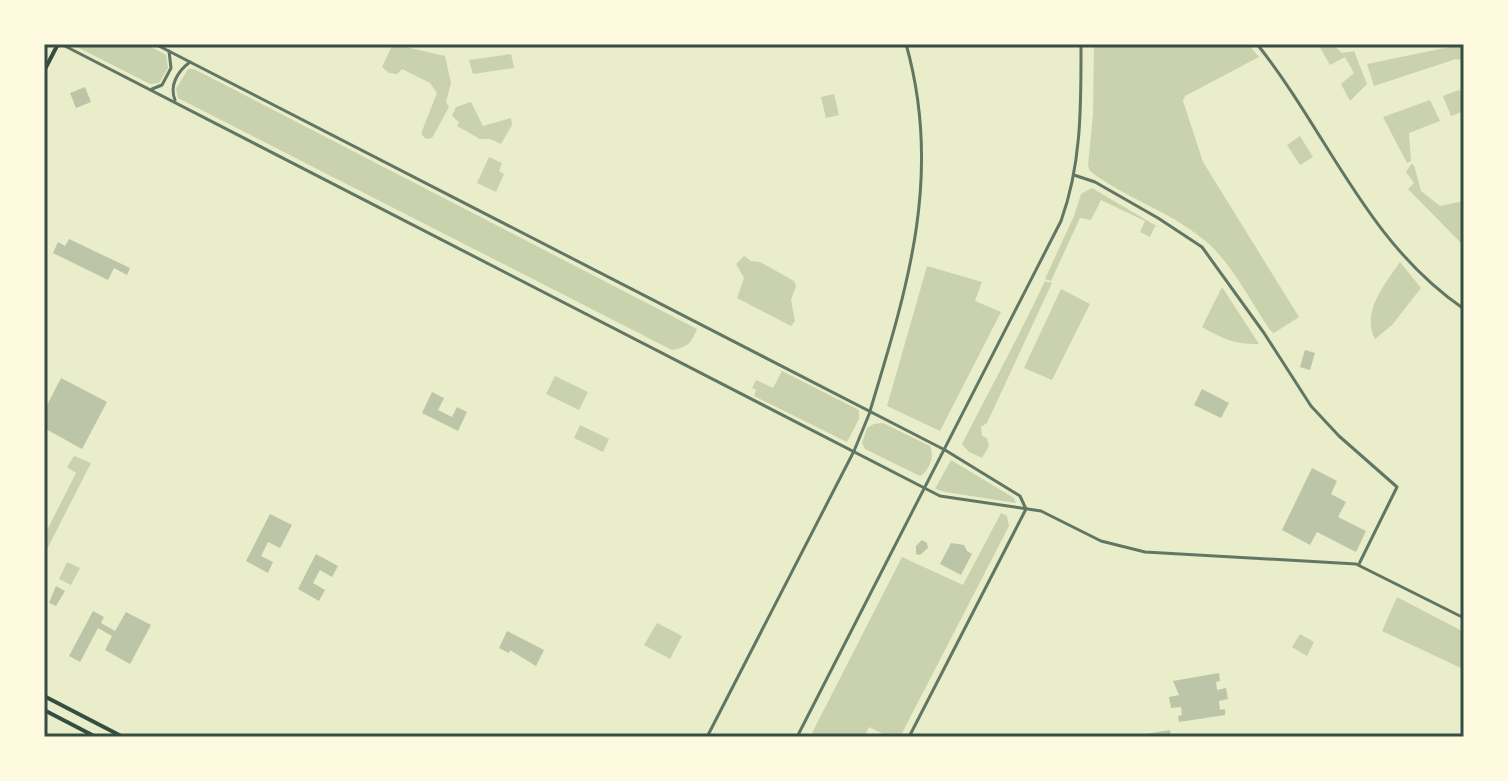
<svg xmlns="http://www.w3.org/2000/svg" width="1508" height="781" font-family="Roboto,sans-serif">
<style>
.green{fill:#cad2ad}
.building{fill:#bcc5a7}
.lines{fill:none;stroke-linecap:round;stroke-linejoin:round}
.minor{stroke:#617663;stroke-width:3}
.tertiary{stroke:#617663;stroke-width:3}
.secondary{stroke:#344e41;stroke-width:4}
.primary{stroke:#344e41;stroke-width:4}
.neatline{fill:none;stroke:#344e41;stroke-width:3}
</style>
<rect width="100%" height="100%" fill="#e9edc9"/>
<!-- green -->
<g class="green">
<polygon points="71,44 146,44 166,55 168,68 159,83 150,84"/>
<polygon points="393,44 445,56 451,83 446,102 449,107 432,138 426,139 422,135 422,131 437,93 430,83 402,69 397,74 389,73 382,67"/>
<path d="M1094,44H1248L1259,57L1185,96L1183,101L1203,162L1299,317L1274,333L1270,330C1250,301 1231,261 1203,239C1169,211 1125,198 1090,171L1088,166L1093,114Z"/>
<polygon points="1318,44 1332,44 1342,53 1354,51 1367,84 1350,101 1341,84 1354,73 1345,57 1330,65"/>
<polygon points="1464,44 1464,61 1456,59 1374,86 1367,64"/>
<polygon points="511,54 514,68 473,74 469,60"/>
<path d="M188,69H194L697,329C691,343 688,347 672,350L178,98L176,89Z"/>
<polygon points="1459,90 1464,92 1464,111 1451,116 1443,96"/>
<polygon points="834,94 839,115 826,118 821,97"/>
<polygon points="1430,100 1440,121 1409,133 1411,161 1407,163 1383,117"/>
<polygon points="471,102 483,126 511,118 512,125 501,144 490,139 480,139 457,126 459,122 452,116 456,107"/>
<polygon points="1300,136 1313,157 1300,165 1287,145"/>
<polygon points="489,157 502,163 499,171 504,174 496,192 477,183"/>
<polygon points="1411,164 1414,165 1421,191 1440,206 1464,201 1464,246 1408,189 1414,183 1406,172"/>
<polygon points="1092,188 1158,227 1155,226 1150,237 1140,232 1145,221 1101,200 1091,220 1080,218 1051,281 1045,279 1074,216 1081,194"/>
<polygon points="744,256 751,261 760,262 794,281 796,286 791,300 795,321 791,326 737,298 744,278 736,264"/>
<path d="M1400,262L1421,288L1392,325L1375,339C1361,312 1385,284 1400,262Z"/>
<polygon points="927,266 982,282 975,301 1001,312 940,431 887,406"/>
<path d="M1045,281L1052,283L987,423L981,427L982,436L987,438L989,446L982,458L969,452L962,444C990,389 1019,336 1045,281Z"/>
<path d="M1222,287L1259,344C1236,345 1221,338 1202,327Z"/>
<polygon points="1061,289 1090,304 1052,380 1024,368"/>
<polygon points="782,371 859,410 859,419 847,442 754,396 756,390 752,388 756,380 773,388"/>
<polygon points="555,376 588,392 579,410 546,394"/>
<path d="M883,423L930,446C935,456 929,471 920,476L865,449L862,443L867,428L874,424Z"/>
<polygon points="580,425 609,439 603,452 574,438"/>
<polygon points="74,456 91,463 44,555 44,536 76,473 67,467"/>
<polygon points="951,460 1014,498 1016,503 945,492 935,489"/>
<polygon points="1001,513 1007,516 1009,526 900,737 889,737 869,727 864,737 810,737 902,557 963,585"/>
<polygon points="67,562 80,568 71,585 59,579"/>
<polygon points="1397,597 1464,632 1464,661 1461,668 1382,631"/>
<polygon points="657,623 682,636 670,659 644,645"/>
<polygon points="1300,634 1314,642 1307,656 1292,647"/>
</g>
<!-- building -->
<g class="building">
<polygon points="85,87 91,102 76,108 70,93"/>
<polygon points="69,239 130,268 127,275 114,268 108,280 53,253 58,242 65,246"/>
<polygon points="1305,350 1315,353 1310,370 1300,367"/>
<polygon points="61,378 107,402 82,449 44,428 44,411"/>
<polygon points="1202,389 1229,403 1221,418 1194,405"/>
<polygon points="432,392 444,398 438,410 452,417 457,407 467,412 458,431 422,413"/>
<polygon points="1312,468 1337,481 1331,494 1346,502 1338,517 1366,531 1356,552 1317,532 1310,545 1282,530"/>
<polygon points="270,514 292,525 280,548 268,542 261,556 273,562 268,573 246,561"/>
<polygon points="922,540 927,543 928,548 920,555 916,554 916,546"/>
<polygon points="951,543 964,545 967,551 972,554 961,575 940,564"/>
<polygon points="316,554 338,566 332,577 320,570 313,583 325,590 319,601 298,589"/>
<polygon points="56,586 65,591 56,606 49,603"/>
<polygon points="93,611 104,617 101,623 115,631 126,612 151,625 130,664 105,650 112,636 98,628 80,662 69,656"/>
<polygon points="507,631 544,650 536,666 510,650 509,653 499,648"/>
<polygon points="1219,673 1220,681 1216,682 1217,690 1226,688 1228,699 1219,701 1220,710 1225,709 1225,715 1179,722 1178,716 1182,715 1181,707 1171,708 1169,697 1179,695 1173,681"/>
<polygon points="1170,730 1171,737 1139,737 1139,735"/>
</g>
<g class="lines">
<!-- minor -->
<g class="minor">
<path d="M1257,44C1328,133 1366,242 1464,309"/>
<polyline points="1074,175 1095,182 1158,218 1202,247 1264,333 1311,406 1339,436 1397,487 1359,564"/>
<path d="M870,411C908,286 943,174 906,44"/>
<polyline points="909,737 1026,509 1020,496 945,450"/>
</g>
<!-- tertiary -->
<g class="tertiary">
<polyline points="61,44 940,496 1041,511 1101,541 1145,552 1356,564 1464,618"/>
<polyline points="155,44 945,450"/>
<polyline points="152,89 162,85 171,68 169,51"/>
<path d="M175,100C169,85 178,71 190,62"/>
<polyline points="707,737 854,451 870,412"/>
<path d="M797,737L1061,221C1082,163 1081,104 1081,44"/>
</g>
<!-- secondary -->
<g class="secondary">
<polyline points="44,49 46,44"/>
<polyline points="44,71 58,44"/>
</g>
<!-- primary -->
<g class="primary">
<polyline points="44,696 123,737"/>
<polyline points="44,710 96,737"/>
</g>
</g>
<!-- border -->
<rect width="1508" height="781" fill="none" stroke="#fefae0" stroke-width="92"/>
<rect x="46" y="46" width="1416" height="689" class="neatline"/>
</svg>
